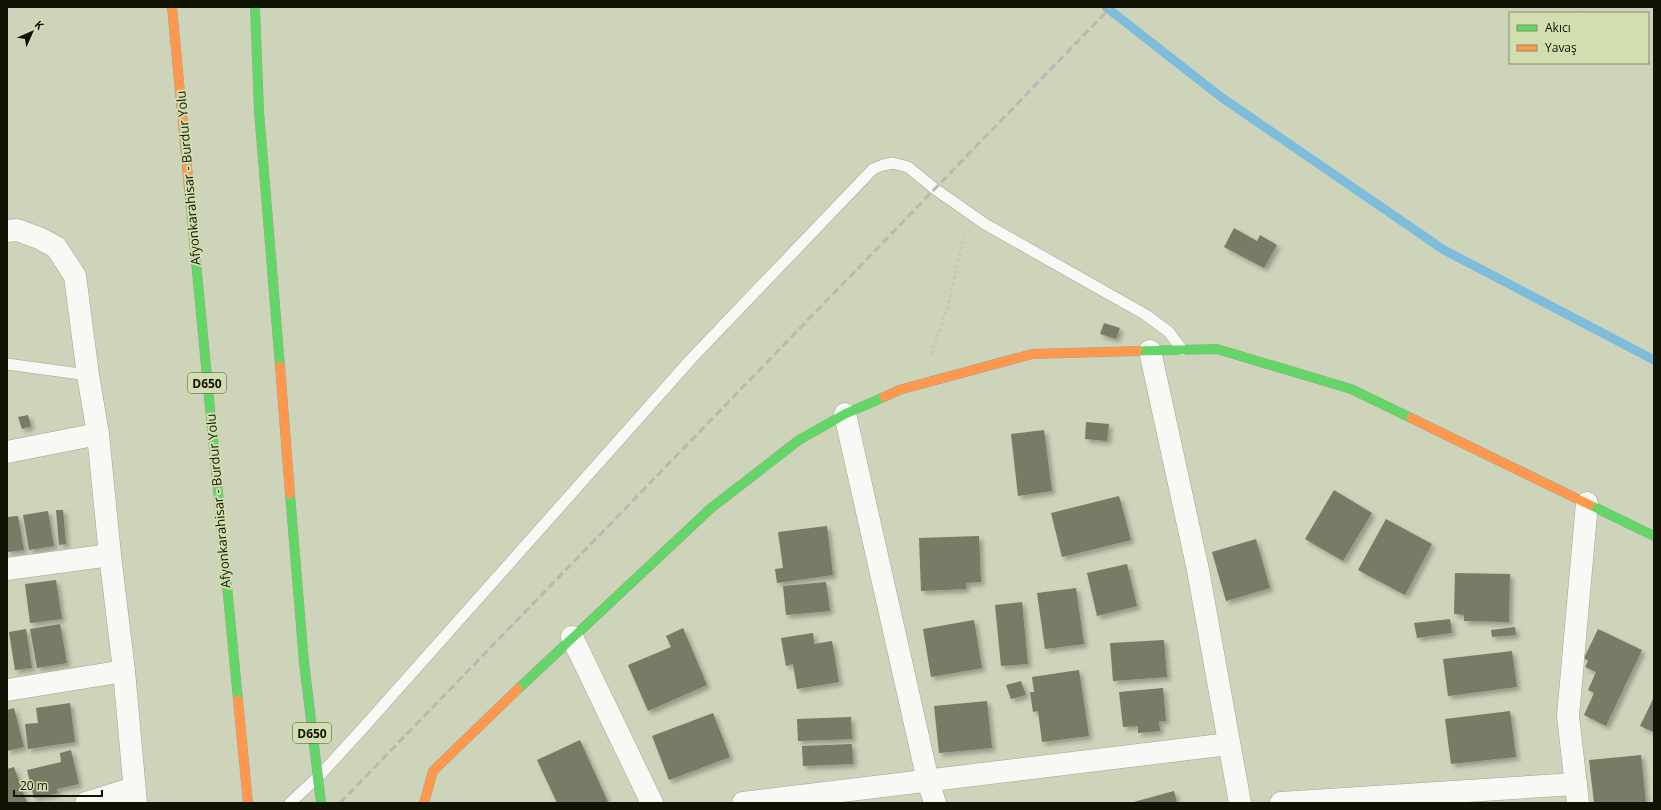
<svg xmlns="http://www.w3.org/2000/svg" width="1661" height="810" font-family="'Open Sans',sans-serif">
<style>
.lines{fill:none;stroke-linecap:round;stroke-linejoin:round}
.stream{stroke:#7ebcdb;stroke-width:9}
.building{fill:#767b66;filter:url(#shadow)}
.lane-casing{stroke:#a0a591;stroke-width:12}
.street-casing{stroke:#a0a591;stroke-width:23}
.fast-casing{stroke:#a0a591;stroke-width:10}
.slow-casing{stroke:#a0a591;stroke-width:10}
.path{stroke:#c4c6be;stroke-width:2.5;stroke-dasharray:3 3;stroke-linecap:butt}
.lane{stroke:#f8f9f5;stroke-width:11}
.street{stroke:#f8f9f5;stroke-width:22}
.fast{stroke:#63d668;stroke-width:9}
.slow{stroke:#ff974d;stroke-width:9}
.rail{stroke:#b8bab2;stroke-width:3;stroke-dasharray:8 4;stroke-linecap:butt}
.fast-bridge-casing{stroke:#9d9b9c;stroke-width:10;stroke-linecap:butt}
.fast-bridge{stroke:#63d668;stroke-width:9}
.labels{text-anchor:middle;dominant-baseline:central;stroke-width:4;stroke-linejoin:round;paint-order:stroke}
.shield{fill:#d3deb0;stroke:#4a5038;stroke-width:1}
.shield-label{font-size:12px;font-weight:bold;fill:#101304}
.street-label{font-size:13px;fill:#101304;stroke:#d3deb0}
</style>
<defs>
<filter id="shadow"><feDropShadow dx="3.5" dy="3.5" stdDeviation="2" flood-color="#0004"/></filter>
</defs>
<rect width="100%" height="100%" fill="#cdd4ba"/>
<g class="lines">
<!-- stream -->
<polyline class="stream" points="1106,7 1221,97 1444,250 1654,360"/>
</g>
<!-- building -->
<g class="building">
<polygon points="1234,228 1257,241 1260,235 1277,245 1264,268 1224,247"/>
<polygon points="1104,323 1120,328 1116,339 1100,334"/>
<polygon points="28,415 31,426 22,429 18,417"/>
<polygon points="1086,422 1109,424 1107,441 1085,439"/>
<polygon points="1044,430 1052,491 1018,496 1011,434"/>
<polygon points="1334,490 1372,513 1343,561 1305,539"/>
<polygon points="1119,496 1131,540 1062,557 1051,513"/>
<polygon points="56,510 63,510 66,544 59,545"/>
<polygon points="48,511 54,546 29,550 23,515"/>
<polygon points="18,516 24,550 7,552 7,517"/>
<polygon points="1386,519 1432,544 1405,595 1358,570"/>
<polygon points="827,526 833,575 777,583 775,569 783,568 778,532"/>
<polygon points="979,536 981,582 966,583 966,589 921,591 919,538"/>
<polygon points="1256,539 1270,588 1226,601 1212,552"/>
<polygon points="1127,564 1137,606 1097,616 1087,573"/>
<polygon points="1455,573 1510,574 1509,622 1464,621 1464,615 1454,614"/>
<polygon points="56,580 62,619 30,623 25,584"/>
<polygon points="826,582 830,611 786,615 783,586"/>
<polygon points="1076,588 1084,644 1045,649 1037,593"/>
<polygon points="1022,602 1028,664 1001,666 995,605"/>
<polygon points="1450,619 1452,633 1417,638 1414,623"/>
<polygon points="974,620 982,668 931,677 923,629"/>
<polygon points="60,624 67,663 37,668 30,629"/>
<polygon points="1515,627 1516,635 1492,637 1491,630"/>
<polygon points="683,628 707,685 648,711 628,665 671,647 666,636"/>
<polygon points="26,629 32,668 15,670 9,632"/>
<polygon points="1598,629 1642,650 1606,726 1584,715 1594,693 1588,690 1596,672 1585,667 1588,661 1584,658"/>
<polygon points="813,633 814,644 832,641 839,682 797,689 793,664 786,666 781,638"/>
<polygon points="1164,640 1167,677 1113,681 1110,643"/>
<polygon points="1512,651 1517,687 1448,696 1443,659"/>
<polygon points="1079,670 1089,736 1042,742 1038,711 1033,712 1030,692 1034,692 1032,677"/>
<polygon points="1021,681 1026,695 1011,699 1006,685"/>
<polygon points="1163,688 1166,721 1159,721 1160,731 1138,733 1138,726 1123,727 1119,692"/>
<polygon points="1654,697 1654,732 1640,726"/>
<polygon points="987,701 992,748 939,753 934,706"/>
<polygon points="70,703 75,742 28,749 25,724 38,723 36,708"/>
<polygon points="14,708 24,747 7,751 7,710"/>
<polygon points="1510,711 1516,757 1451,764 1445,719"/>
<polygon points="713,713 730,757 669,780 652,736"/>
<polygon points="851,717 852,739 798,741 797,719"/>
<polygon points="580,740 608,802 605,803 557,803 537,760"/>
<polygon points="852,744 853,764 803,766 802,746"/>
<polygon points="71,750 79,784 57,789 58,793 34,798 27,770 61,762 60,753"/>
<polygon points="1641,755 1646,803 1594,803 1589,760"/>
<polygon points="14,767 27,803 7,803 7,769"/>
<polygon points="1174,791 1177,803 1130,803"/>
</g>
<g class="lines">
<!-- lane casing -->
<g class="lane-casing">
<g id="lane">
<polyline points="7,364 88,375"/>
<polyline points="290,803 321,774 363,728 692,358 873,169 883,165 893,163 908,167 935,189 985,224 1146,315 1169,332 1182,350"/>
</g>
</g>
<!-- street casing -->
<g class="street-casing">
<g id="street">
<polyline points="7,231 17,230 39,238 56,247 75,276 88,375 98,434 110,555 124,671 136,803"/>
<polyline points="1150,351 1198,570 1240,803"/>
<polyline points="845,414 928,781 935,803"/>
<polyline points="7,452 98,434"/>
<polyline points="7,569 110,555"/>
<polyline points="572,637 652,803"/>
<polyline points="7,690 124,671"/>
<polyline points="86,803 134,788"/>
<polyline points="743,803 1229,744"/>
<polyline points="1281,803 1576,784"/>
<polyline points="1578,803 1568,716 1587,503"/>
</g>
</g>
<!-- fast casing -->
<g class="fast-casing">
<g id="fast">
<polyline points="255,7 259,111 280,366"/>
<polyline points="189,189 238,700"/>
<polyline points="1138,351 1217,349 1351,389 1411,418"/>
<polyline points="290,494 304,662"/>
<polyline points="1590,505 1654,536"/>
<polyline points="518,689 710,509 799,440 845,414 884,397"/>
</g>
</g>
<!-- slow casing -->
<g class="slow-casing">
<g id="slow">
<polyline points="172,7 189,189"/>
<polyline points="280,366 290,494"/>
<polyline points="884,397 899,390 1032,354 1138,351"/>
<polyline points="1411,418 1590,505"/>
<polyline points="238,700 248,803"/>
<polyline points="424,803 433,771 518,689"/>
</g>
</g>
<!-- path -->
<g class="path">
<polyline points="1573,7 1581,13"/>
<polyline points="1648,63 1654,67"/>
<polyline points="931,354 948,306 964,234"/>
</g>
<!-- lane -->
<use href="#lane" class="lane"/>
<!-- street -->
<use href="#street" class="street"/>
<!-- fast -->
<use href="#fast" class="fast"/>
<!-- slow -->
<use href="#slow" class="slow"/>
<!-- rail -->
<polyline class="rail" points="340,803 1111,7"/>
<!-- fast-bridge casing -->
<g class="fast-bridge-casing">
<polyline id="fast-bridge" points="304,662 321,803"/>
</g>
<!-- fast-bridge -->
<use href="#fast-bridge" class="fast-bridge"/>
</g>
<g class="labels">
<!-- shield labels -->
<g class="shield">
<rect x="188" y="373" width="38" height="20" rx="3"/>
<rect x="293" y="723" width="38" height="20" rx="3"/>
</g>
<g class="shield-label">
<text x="207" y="383">D650</text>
<text x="312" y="733">D650</text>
</g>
<!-- street labels -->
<g class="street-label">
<text transform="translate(188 178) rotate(-95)">Afyonkarahisar - Burdur Yolu</text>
<text transform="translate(218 501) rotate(-95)">Afyonkarahisar - Burdur Yolu</text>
</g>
</g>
<!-- border -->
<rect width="1661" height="810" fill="none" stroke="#101304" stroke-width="16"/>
<!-- legend -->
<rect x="1509" y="12" width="140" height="52" fill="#d3deb0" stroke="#858d6b"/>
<rect x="1517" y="25" width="20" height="6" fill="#63d668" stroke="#858d6b"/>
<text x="1545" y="32" font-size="12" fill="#101304">Akıcı</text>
<rect x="1517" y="45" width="20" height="6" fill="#ff974d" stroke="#858d6b"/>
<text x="1545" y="52" font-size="12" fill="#101304">Yavaş</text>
<!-- north arrow -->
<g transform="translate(32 32) rotate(45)" stroke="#d3deb0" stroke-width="3" paint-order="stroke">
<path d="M0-3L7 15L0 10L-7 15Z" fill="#101304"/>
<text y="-6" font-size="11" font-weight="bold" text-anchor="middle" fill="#101304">K</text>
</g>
<!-- scale -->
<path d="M14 790v6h88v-6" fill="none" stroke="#101304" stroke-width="2"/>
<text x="20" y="790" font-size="12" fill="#101304" stroke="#d3deb0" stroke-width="3" paint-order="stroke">20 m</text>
</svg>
